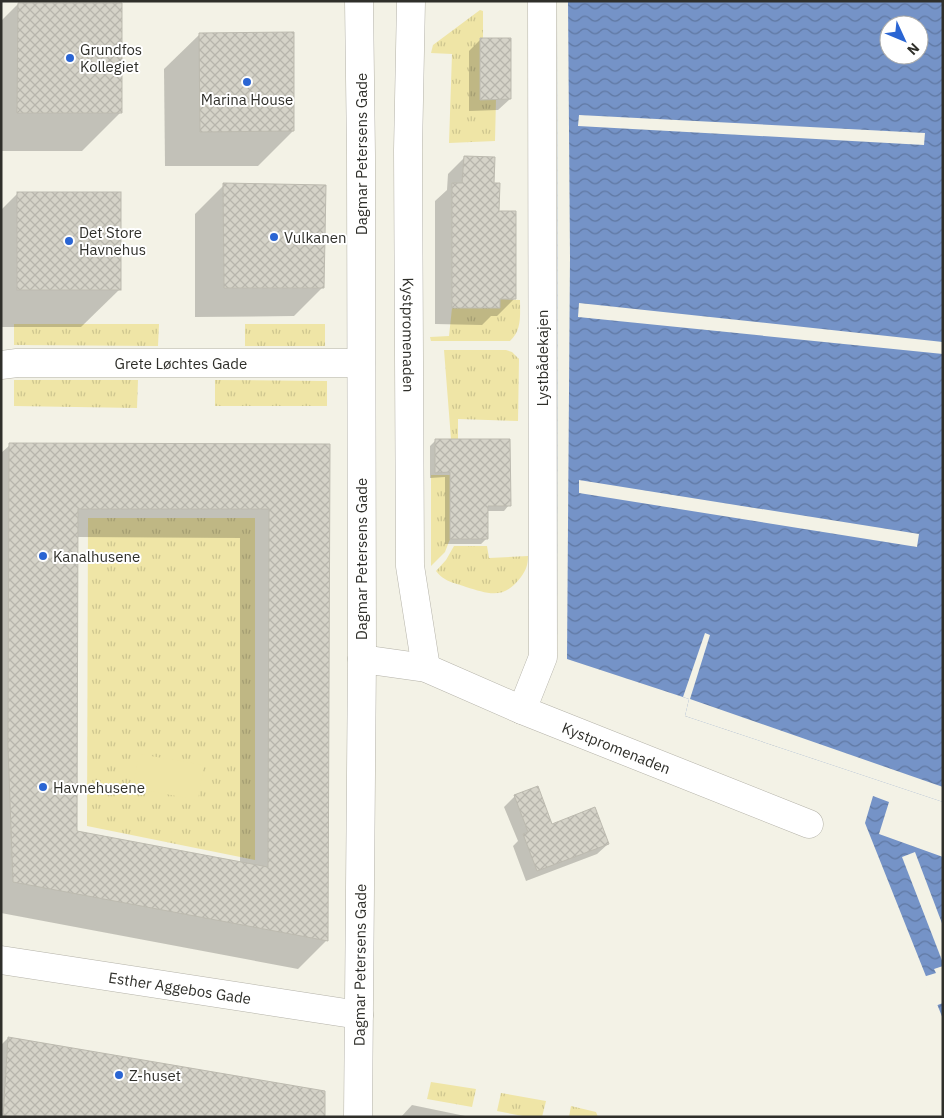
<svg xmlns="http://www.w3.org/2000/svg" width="944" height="1118" font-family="'IBM Plex Sans',sans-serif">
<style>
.grass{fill:url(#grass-tufts)}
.garden{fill:#efe5a6}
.water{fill:url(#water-waves);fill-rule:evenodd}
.pier{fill:#f3f2e6}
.shadow{fill:#0003;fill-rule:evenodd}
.building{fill:url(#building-cross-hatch);stroke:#bcbaaf;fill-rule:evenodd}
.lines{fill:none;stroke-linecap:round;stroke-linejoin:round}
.street-casing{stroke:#b4b2a8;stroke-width:29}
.street{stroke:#fff;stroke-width:28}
.poi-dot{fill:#2a65d3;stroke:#fff;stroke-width:2}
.labels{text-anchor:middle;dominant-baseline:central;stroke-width:4;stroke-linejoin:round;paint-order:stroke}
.poi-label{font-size:15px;fill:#2f2f2a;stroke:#fff;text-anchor:start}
.street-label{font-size:15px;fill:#2f2f2a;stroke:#fff}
</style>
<defs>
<pattern id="grass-tufts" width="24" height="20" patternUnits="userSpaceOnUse" patternTransform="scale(1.25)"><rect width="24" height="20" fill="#efe5a6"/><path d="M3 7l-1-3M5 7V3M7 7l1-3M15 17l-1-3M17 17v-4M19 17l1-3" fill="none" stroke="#cdc58f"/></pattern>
<pattern id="water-waves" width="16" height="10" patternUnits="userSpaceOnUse" patternTransform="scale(1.25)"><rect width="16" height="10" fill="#7593c7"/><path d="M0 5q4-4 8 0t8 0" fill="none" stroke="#6078a2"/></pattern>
<pattern id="building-cross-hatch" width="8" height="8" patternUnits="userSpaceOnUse" patternTransform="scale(1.25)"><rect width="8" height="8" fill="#d5d3c8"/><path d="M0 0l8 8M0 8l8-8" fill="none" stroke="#b7b5ac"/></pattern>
</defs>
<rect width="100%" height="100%" fill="#f3f2e6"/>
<!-- grass -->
<g class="grass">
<polygon points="480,10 483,11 483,38 480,38 496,99 495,141 449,143 452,54 431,53 433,45"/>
<path d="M500,299L520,300C520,315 522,330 510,341H431L430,337L449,336L452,308H500Z"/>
<polygon points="14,324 159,324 158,346 14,345"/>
<rect x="245" y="324" width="80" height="22"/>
<polygon points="444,350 506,350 512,352 519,359 518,421 458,419 458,439 451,439"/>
<polygon points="14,380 138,380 137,408 14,406"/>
<polygon points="215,380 327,381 327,406 215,406"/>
<polygon points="431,475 450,475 450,539 445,552 431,566"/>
<polygon points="88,518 255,518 255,860 87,826"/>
<path d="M454,546H487L489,558L528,556C528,565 526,570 521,577C504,600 489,594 466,587C452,582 445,582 436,571L446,560Z"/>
<polygon points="431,1082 476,1089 472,1107 427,1099"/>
<polygon points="501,1093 546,1101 542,1117 528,1117 497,1111"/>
<polygon points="571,1106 596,1112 598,1117 569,1117"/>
</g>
<!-- garden -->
<polygon class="garden" points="139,754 204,765 198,800 133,788"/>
<!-- water -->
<g class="water">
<path d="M558,1H943V802L685,716L689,699L567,659H557ZM889,25H919V55H889Z"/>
<polygon points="873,796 889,802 879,834 943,857 943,1019 865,823"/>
</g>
<!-- pier -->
<g class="pier">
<polygon points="558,1 568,1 570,257 567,659 557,659"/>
<polygon points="579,115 925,133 924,145 578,126"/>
<polygon points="579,303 943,342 943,354 578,317"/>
<polygon points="579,480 919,534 917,547 579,493"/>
<polygon points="705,633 710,635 690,699 943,787 943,802 685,716 689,699 683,697"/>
<polygon points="915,852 943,926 943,963 902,857"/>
<polygon points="943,966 943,1003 935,1006 923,977 936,973 934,969"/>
</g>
<!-- shadow -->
<g class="shadow">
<polygon points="18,4 120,113 82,151 1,151 1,21"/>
<polygon points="200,34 293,131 258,166 165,166 164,69"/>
<polygon points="481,39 510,99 498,110 469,111 469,51"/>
<polygon points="465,157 493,184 514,299 497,316 491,316 482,325 435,324 435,201 447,190 448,174"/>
<polygon points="224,185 323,287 294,316 195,317 195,214"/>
<polygon points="17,194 120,289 81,327 1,327 1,210"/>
<polygon points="435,441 509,505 504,511 487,511 487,538 481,544 445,544 445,477 430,478 430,446"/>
<path d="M10,445H328L327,940L298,969L1,913V453ZM77,537L240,538V863L76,832Z"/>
<polygon points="515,796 551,825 608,844 597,854 526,881 513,846 518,841 504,807"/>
<polygon points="8,1038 324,1117 1,1117 1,1045"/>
<polygon points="412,1105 470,1117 401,1117"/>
</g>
<!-- building -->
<g class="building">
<polygon points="18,3 122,3 122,113 17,113"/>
<polygon points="294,32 294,131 200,132 199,33"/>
<polygon points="480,38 511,38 511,99 480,100"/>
<polygon points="464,156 495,157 494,183 500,183 499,211 516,211 516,299 500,299 500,308 452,308 452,183 462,183"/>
<polygon points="223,183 326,185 324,288 224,288"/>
<rect x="17" y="192" width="104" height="98"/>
<polygon points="435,439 510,439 511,506 488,506 488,539 450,539 450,472 435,473"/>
<path d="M9,443L330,444L328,941L13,882L8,747ZM78,509H269L268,867L77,831Z"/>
<polygon points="538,786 552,824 595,807 609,844 537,871 523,834 528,832 514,795"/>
<polygon points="8,1037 325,1091 325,1117 3,1117"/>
</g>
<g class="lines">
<!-- street casing -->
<g class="street-casing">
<g id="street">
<path id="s1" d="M411,1L408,150L410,566L426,668"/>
<path id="s2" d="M1,365L17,363H361"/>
<path id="s3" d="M362,659L426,668L522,710L809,824"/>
<polyline points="522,710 543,657 542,1"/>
<path id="s4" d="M1,960L359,1015"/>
<path id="s5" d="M358,1117L362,659L361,155L359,1"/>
</g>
</g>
<!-- street -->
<use href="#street" class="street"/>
</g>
<!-- markers -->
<g class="poi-dot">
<circle cx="70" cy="58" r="5"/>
<circle cx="247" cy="82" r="5"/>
<circle cx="274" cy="237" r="5"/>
<circle cx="69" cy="241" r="5"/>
<circle cx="43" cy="556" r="5"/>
<circle cx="43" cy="787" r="5"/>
<circle cx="119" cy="1075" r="5"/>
</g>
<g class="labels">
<!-- poi labels -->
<g class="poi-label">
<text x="80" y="49">Grundfos<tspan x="80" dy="17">Kollegiet</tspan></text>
<text x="247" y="99" text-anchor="middle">Marina House</text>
<text x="79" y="232">Det Store<tspan x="79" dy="17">Havnehus</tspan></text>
<text x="284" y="237">Vulkanen</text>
<text x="53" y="556">Kanalhusene</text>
<text x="53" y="787">Havnehusene</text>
<text x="129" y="1075">Z-huset</text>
</g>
<!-- street labels -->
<g class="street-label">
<text transform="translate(361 154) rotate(-90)">Dagmar Petersens Gade</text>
<text stroke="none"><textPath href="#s1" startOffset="334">Kystpromenaden</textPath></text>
<text transform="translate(542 358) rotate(-90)">Lystbådekajen</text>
<text stroke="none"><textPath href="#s2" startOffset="180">Grete Løchtes Gade</textPath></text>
<text transform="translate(361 559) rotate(-90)">Dagmar Petersens Gade</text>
<text stroke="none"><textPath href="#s3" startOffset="271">Kystpromenaden</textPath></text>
<text stroke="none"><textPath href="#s5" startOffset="152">Dagmar Petersens Gade</textPath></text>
<text stroke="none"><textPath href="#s4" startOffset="181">Esther Aggebos Gade</textPath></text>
</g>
</g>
<!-- border -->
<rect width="944" height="1118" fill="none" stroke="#2f2f2a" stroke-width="5"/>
<!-- north arrow -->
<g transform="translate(904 40) rotate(134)"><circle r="24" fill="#ffffff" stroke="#acacaa"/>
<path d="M0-4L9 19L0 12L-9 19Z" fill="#2a65d3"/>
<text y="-8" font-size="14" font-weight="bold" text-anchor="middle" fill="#2f2f2a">N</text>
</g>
</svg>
